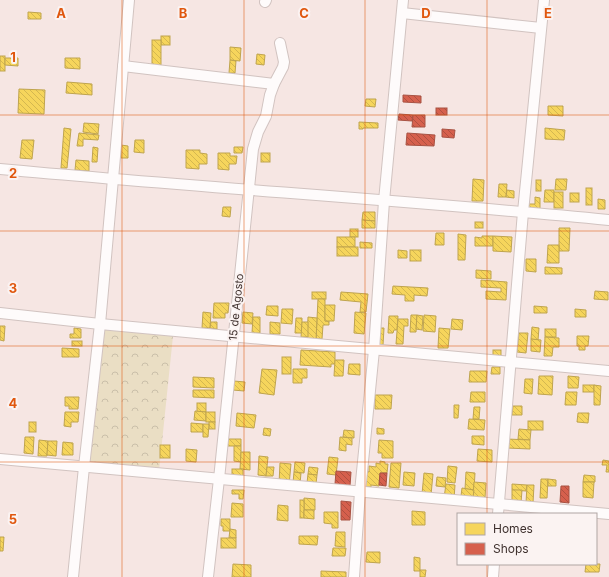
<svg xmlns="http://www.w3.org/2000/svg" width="609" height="577" font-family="Inter,sans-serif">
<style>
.park{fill:url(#park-crowns)}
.homes{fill:url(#homes-back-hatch);stroke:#bfa44e}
.shops{fill:url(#shops-back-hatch);stroke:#a85243}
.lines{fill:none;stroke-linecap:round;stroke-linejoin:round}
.minor-casing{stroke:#d1c3c0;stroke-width:12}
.minor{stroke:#fefbfb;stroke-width:10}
.grid{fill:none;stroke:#e0570e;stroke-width:1;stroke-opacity:0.55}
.labels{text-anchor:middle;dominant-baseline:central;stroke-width:4;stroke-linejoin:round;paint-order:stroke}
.street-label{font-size:11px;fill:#3e302d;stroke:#fbf3f2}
.grid-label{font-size:13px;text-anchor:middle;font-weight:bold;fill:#e0570e;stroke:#fbf3f2;stroke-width:4;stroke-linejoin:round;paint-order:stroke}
</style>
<defs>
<pattern id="park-crowns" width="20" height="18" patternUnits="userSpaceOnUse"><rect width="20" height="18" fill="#eadec4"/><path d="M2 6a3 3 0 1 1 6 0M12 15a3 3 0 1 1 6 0" fill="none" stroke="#cabfa9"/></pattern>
<pattern id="homes-back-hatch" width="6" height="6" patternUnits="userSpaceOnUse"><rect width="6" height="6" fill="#f6d55c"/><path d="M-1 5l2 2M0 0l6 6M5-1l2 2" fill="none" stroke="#d4b750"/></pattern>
<pattern id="shops-back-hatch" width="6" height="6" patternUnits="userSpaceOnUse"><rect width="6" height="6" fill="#d6604d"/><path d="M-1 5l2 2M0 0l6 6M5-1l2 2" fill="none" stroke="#af5040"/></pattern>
</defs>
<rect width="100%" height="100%" fill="#f6e6e3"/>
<!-- park -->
<polygon class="park" points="102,328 173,336 159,471 86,463"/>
<!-- homes -->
<g class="homes">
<polygon points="28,12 41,13 41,19 28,19"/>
<rect x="161" y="36" width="9" height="9"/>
<rect x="152" y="40" width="9" height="27"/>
<polygon points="230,47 241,48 240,61 230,60"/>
<polygon points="257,54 265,55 264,65 256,64"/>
<rect x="0" y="56" width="5" height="15"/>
<polygon points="5,58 18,58 18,66 5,65"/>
<polygon points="65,58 80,58 80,69 65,68"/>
<polygon points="230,60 236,61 235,73 229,73"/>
<polygon points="67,82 92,84 92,95 66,93"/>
<polygon points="19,89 45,90 44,114 18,113"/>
<polygon points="366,99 376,99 375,107 365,106"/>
<polygon points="548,106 563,106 563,116 548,115"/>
<polygon points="359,122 378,123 378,128 363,128 363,129 359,129"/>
<polygon points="84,123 99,124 98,134 83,132"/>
<polygon points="64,128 71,129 67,168 61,168"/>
<polygon points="545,128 565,130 564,140 545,139"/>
<polygon points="79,133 99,135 98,140 83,139 83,146 77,146"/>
<polygon points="22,140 34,140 32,159 20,158"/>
<polygon points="135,140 144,140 144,153 134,152"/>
<polygon points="121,145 128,146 128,158 121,158"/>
<polygon points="93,147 98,148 97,162 92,162"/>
<polygon points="234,147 243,147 242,153 234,153"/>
<polygon points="186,150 200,150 200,153 207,154 207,164 199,164 199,169 186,168"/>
<polygon points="218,153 230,153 230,156 237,156 236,164 229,164 229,170 218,169"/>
<rect x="261" y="153" width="9" height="9"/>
<polygon points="76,160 89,161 89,171 75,170"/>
<polygon points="473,179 484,180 483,201 472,201"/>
<polygon points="556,179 567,179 566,190 555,190"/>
<rect x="536" y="180" width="5" height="11"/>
<polygon points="499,184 507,184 506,197 498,197"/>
<rect x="586" y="188" width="6" height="17"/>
<polygon points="507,190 514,191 514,198 506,197"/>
<polygon points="545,190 554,190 554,202 544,202"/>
<rect x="554" y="192" width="9" height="16"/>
<rect x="570" y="193" width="9" height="9"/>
<polygon points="535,197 540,198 540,209 528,209 528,204 535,204"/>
<polygon points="598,199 605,200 605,209 598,209"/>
<polygon points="223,207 231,207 230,217 222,216"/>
<polygon points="363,212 375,212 375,221 362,220"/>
<polygon points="362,220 375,221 375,228 362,228"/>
<rect x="475" y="222" width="8" height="6"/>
<polygon points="559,228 570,228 569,251 559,251"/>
<rect x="350" y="229" width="8" height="8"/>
<polygon points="436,233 444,233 444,245 435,245"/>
<polygon points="458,234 466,235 465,260 458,260"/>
<polygon points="482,236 493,236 493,246 475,246 475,237 482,238"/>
<polygon points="493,236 512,237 511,252 493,251"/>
<rect x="337" y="237" width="18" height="10"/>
<polygon points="360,242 372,243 372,248 360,248"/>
<polygon points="548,245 559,245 559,263 547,263"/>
<rect x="337" y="247" width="21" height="9"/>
<polygon points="398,250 407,251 407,258 398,258"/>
<rect x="410" y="250" width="11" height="11"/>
<polygon points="526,259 536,259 536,272 526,271"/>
<polygon points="545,267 562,268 562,274 545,274"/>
<polygon points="476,270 491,271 491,279 476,278"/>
<polygon points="481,280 507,282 506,300 486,299 486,291 501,292 501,288 481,287"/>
<polygon points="393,286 428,288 427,296 414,295 414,301 405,301 405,295 392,294"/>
<polygon points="595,291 608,292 608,300 594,299"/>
<rect x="312" y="292" width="14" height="7"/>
<polygon points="341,292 368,294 366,312 360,312 361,302 340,300"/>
<polygon points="318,299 325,299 325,321 329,321 329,325 323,325 322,339 316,339"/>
<polygon points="214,303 229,303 228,313 225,313 225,318 213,318"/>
<polygon points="325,305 335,305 334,321 325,321"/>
<polygon points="267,306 278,306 278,316 266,315"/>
<polygon points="534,306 547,307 547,313 534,313"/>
<polygon points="282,309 293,309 292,324 281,323"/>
<polygon points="575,309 586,310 586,317 575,317"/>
<polygon points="203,312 211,313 210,328 202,328"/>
<polygon points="243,312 253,313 252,324 242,323"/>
<polygon points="355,312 366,313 364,334 354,333"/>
<polygon points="411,315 417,315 416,332 410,332"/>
<polygon points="417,315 423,316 422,330 416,329"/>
<polygon points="424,315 436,316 435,332 423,331"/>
<polygon points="389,316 398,316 397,330 394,330 393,333 388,333"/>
<polygon points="253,317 260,317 260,333 252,333"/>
<polygon points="308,317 317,318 316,341 307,340"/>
<polygon points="296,318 302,318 302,333 295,333"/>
<polygon points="398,319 408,319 408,326 404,326 403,344 396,344"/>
<polygon points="452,319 463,320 462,330 451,329"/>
<polygon points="211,322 217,322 217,329 210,328"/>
<polygon points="270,322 280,323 280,334 270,334"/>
<polygon points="302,322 308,322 308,337 301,337"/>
<polygon points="0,326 5,326 4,341 0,340"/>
<polygon points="532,327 539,328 538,340 531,339"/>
<polygon points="74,328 81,329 81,338 70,338 70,334 74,334"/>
<polygon points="378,328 384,328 383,345 377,344"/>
<polygon points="439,328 450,329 448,348 438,348"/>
<rect x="545" y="329" width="11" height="8"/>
<polygon points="519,333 528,333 526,353 517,352"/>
<polygon points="577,336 589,336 588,346 585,346 585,350 579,350 579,346 577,346"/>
<polygon points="545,337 559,338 559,347 553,347 552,356 544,356"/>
<polygon points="531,339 541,340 540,352 531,351"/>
<rect x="72" y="341" width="10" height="5"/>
<polygon points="62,348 79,349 79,357 62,357"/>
<polygon points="301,350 335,352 335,364 331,364 331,367 300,365"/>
<rect x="493" y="350" width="8" height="6"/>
<rect x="282" y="357" width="9" height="17"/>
<polygon points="335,360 344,360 343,376 334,376"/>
<polygon points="349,364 360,364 360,375 348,374"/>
<polygon points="492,367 500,367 500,374 491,374"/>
<polygon points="262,369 277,370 274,395 259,393"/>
<polygon points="293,369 307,369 307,378 302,378 302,383 293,383"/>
<polygon points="470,371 487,371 486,382 469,382"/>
<polygon points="539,376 553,376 552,395 538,394"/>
<polygon points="568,376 579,377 578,388 568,388"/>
<polygon points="193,377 214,378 214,388 193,387"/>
<polygon points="525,379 533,379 532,394 524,393"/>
<polygon points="234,381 245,382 244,391 233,390"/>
<rect x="583" y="385" width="11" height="7"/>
<polygon points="594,385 601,386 600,405 594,405"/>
<polygon points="193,390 214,390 214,398 193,397"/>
<polygon points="471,392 485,392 485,402 470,402"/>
<polygon points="566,392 577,392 576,405 565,405"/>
<polygon points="375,395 392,395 391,409 375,409"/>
<polygon points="65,397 79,397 78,409 69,409 69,406 65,406"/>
<rect x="197" y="403" width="9" height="9"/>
<polygon points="454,405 459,405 458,418 454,418"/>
<polygon points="513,406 522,406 522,415 512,415"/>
<polygon points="474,407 480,407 479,419 473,419"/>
<polygon points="195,411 206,412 206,421 194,420"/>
<polygon points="65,412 79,412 78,422 71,422 71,427 64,426"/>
<rect x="206" y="412" width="9" height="10"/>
<polygon points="237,413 256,415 254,428 236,426"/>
<polygon points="578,413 589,413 588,423 577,422"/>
<polygon points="469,419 485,420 484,430 468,429"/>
<rect x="528" y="421" width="15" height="9"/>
<rect x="29" y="422" width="7" height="10"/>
<rect x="209" y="422" width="6" height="7"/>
<polygon points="191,423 203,424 203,432 191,432"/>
<polygon points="203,424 209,424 208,437 203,437"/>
<polygon points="264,428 271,429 270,436 263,435"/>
<polygon points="377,428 384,429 384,434 377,434"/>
<polygon points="519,429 531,430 530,440 518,439"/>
<polygon points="344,430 354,431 354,438 343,437"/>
<polygon points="472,436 484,436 484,445 472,444"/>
<polygon points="25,437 34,437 33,454 24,453"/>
<polygon points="340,437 352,438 352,445 346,444 346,451 339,450"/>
<polygon points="228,439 241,439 241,446 227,446"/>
<polygon points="507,439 530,440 530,449 507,448"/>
<polygon points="39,440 48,441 47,456 38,456"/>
<polygon points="379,440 393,441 393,458 382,458 382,453 378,453"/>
<polygon points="48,441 57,441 56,456 47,455"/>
<polygon points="63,442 73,443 73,455 62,455"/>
<rect x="160" y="445" width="10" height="13"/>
<polygon points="234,446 241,446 241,462 234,461"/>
<polygon points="186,449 197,450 196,462 186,461"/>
<polygon points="478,449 492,450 492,462 477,461"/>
<polygon points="241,452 250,452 250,470 240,469"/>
<polygon points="259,456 268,457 266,476 258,475"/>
<polygon points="329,457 338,458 336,475 327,474"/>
<polygon points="603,460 609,461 609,472 606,472 607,465 602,465"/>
<polygon points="380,461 385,462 385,464 388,464 387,473 380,473 379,486 371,485 371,487 365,487 363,471 369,472 369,466 376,467 376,463 380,464"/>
<polygon points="295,462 305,463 304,473 294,472"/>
<polygon points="280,463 291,464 289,485 279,484"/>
<polygon points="391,463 401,463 399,488 389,487"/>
<polygon points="448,466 457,467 455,483 447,482"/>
<polygon points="267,467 274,467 273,476 266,476"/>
<polygon points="309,467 318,468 317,475 308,474"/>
<rect x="232" y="469" width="11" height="7"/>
<polygon points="294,472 301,473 300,484 293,483"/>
<polygon points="404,472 415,473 414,486 403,485"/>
<polygon points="466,472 475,473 474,490 465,489"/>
<polygon points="424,473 433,474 431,495 422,494"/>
<polygon points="308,474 317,475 316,484 307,483"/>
<polygon points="584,475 595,476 595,482 583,482"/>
<polygon points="437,477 446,478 445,487 436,486"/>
<polygon points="541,479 548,479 547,498 540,498"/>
<polygon points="548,479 556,480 556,486 548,486"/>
<polygon points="474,482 486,483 485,498 473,497"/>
<polygon points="583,482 594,482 593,498 583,497"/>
<polygon points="446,484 455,485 454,499 444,498"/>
<polygon points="512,484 527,485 526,491 512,490"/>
<polygon points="527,485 534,485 533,503 526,503"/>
<polygon points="462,488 474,490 473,497 461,496"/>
<polygon points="232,490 244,490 243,499 239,499 239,494 232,494"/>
<polygon points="512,490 522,490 521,503 512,502"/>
<polygon points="304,498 315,499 315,510 304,510"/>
<rect x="300" y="500" width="4" height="18"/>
<polygon points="232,503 243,504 243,517 231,517"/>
<polygon points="278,505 288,506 288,521 277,520"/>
<polygon points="304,510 314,510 314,519 304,518"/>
<polygon points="412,511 425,512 425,525 412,525"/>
<polygon points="324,512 338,512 338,528 332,528 332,524 324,523"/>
<polygon points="221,519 230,519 230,531 223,531 223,526 221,526"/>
<polygon points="230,529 236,530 236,538 229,538"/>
<polygon points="336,532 345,532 345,547 335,546"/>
<polygon points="299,536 318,536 317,545 299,544"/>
<polygon points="0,537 4,537 3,551 0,551"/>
<rect x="221" y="538" width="15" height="10"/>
<polygon points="333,548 346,548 345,556 332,556"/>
<polygon points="367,552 380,552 380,563 366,562"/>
<polygon points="414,557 420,558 420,571 414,571"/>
<polygon points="233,564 251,565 251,577 232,577"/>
<polygon points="586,564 600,564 599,572 585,572"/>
<polygon points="420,570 426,570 425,577 420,577"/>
<polygon points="321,571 346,572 346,577 321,577"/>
</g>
<!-- shops -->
<g class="shops">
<polygon points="403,95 421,96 421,103 403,102"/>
<rect x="436" y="108" width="11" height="7"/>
<polygon points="399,114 413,115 412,121 398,120"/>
<polygon points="413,115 425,115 425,127 412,127"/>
<polygon points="442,129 455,130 454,138 442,137"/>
<polygon points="407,133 435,135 434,146 406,145"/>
<polygon points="336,471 351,472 350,486 335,484"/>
<polygon points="380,473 387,473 386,486 379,485"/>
<polygon points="561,486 569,486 569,503 560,502"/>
<polygon points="341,501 351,502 350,520 341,520"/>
</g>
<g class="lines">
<!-- minor casing -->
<g class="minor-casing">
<g id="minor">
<polyline points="265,2 266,0"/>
<polyline points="402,13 541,28"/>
<polyline points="123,66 274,84"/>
<path d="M0,169C203,188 406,200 609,220"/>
<polyline points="0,313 100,324 609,371"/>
<polyline points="0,459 609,514"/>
<polyline points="498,514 523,212 544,0"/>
<polyline points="73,577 84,467 100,324 129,0"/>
<polyline points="208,577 219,479 253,149 258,132 266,116 270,95 274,84 283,67 284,62 280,43"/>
<polyline points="354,577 360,492 374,350 384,201 403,0"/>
<polyline points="493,577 494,564"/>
</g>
</g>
<!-- minor -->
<use href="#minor" class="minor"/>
</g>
<!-- grid -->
<path class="grid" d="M122,0V577M244,0V577M365,0V577M487,0V514M0,115H609M0,231H609M0,346H609M0,462H609M487,564V577"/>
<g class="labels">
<!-- street labels -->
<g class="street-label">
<text transform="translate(236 307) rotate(-84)">15 de Agosto</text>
</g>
</g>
<g class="grid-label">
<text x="61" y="18">A</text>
<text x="183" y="18">B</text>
<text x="304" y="18">C</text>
<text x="426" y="18">D</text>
<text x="548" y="18">E</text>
<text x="13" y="62">1</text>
<text x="13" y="178">2</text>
<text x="13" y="293">3</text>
<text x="13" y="408">4</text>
<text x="13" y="524">5</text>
</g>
<!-- legend -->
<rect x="457" y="513" width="140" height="52" fill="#fbf3f2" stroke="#afa5a3"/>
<rect x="465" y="523" width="20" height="12" fill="#f6d55c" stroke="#afa5a3"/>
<text x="493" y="533" font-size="12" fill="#3e302d">Homes</text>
<rect x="465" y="543" width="20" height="12" fill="#d6604d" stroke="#afa5a3"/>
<text x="493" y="553" font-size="12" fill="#3e302d">Shops</text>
</svg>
